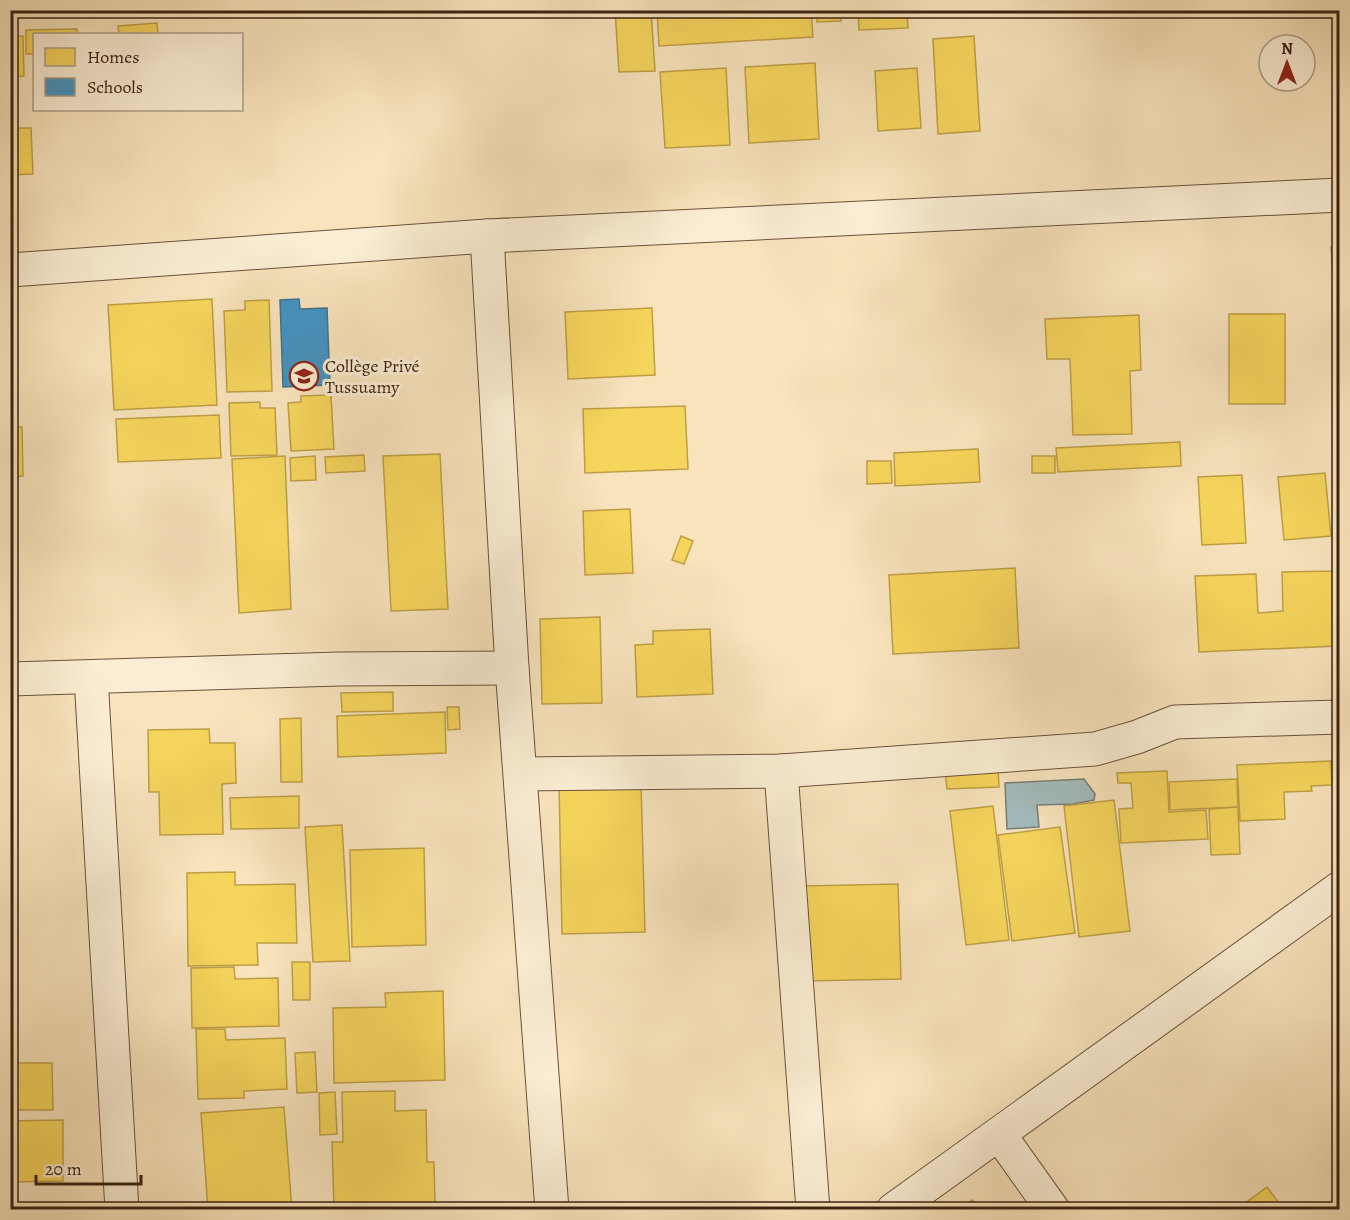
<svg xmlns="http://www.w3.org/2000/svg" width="1350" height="1220" font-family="Alegreya,serif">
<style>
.water{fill:#a3bbbd;stroke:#797e78;stroke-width:1.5}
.homes{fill:#f6d55c;stroke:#be9f45;stroke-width:1.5}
.schools{fill:#4393c3;stroke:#41718d;stroke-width:1.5}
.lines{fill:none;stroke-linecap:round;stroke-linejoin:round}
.minor-casing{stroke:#6a523b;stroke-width:35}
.minor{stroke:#faedd3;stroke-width:33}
.labels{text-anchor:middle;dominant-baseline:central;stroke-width:6;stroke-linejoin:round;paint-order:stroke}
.poi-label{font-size:18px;fill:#3b2210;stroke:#faedd3;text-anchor:start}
</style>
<rect width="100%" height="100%" fill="#f8e3bc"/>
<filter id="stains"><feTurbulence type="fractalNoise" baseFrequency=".00333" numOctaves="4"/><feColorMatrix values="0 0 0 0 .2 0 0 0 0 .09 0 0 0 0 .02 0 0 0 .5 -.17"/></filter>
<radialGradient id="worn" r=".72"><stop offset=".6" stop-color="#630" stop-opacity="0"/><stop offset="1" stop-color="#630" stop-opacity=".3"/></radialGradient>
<!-- water -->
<polygon class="water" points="1084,779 1095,794 1094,800 1073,804 1037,805 1039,827 1007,829 1005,783"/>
<!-- homes -->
<g class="homes">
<polygon points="200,10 262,10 262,14 201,18"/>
<polygon points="615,10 651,10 655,71 619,72"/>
<polygon points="657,10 811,10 813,37 659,46"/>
<polygon points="817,10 841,10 841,21 817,22"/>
<polygon points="858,10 907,10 908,28 859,30"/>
<polygon points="157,23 158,34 119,34 118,26"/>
<polygon points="77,29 77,34 34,34 34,54 26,54 26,30"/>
<polygon points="10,36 23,36 24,76 10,77"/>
<polygon points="974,36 980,131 938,134 933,39"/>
<polygon points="815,63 819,139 749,143 745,67"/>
<polygon points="726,68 730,145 665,148 660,72"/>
<polygon points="917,68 921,128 878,131 875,71"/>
<polygon points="10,128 31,128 33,174 10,175"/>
<polygon points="1340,246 1340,274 1333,275 1331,247"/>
<polygon points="1333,283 1340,283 1340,404 1337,404"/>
<polygon points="212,299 217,405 114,410 108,305"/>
<polygon points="269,300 272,391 227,392 224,311 245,310 245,301"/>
<polygon points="652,308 655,375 568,379 565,312"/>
<rect x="1229" y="314" width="56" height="90"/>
<polygon points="1139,315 1141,370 1130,371 1132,434 1073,435 1070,359 1047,359 1045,319"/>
<polygon points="10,317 15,317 17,394 10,394"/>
<polygon points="331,395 334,449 291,451 288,403 301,402 301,396"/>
<polygon points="260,402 260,408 275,408 277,455 231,456 229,403"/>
<polygon points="685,406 688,469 585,473 583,409"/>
<polygon points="219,415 221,458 118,462 116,419"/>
<polygon points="10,427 22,427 23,476 10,477"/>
<polygon points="1180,442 1181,466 1058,472 1056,448"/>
<polygon points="978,449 980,482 895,486 894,453"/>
<polygon points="440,454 448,609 391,611 383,456"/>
<polygon points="364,455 365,471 326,473 325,457"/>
<polygon points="285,456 291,609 239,613 232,459"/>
<polygon points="315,456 316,480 291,481 290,458"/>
<rect x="1032" y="456" width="23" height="17"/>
<polygon points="867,461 891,461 892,483 867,484"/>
<polygon points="1325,473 1331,536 1284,540 1278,477"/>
<polygon points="1242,475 1246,543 1202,545 1198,477"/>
<polygon points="630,509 633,573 585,575 583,511"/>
<polygon points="681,536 693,541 684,564 672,560"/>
<polygon points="1015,568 1019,648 893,654 889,575"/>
<polygon points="1335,571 1338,646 1199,652 1195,576 1256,574 1258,613 1283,611 1282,572"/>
<polygon points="600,617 602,703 542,704 540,619"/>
<polygon points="710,629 713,694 637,697 635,645 653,644 653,631"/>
<polygon points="393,692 393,711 342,712 341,693"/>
<polygon points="447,707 459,707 460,729 448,730"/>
<polygon points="445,712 446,753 338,757 337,716"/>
<polygon points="301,718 302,782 281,782 280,719"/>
<polygon points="209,729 210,743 235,743 236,783 222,784 223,834 160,835 159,792 149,792 148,730"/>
<polygon points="1331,761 1332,785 1311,786 1312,791 1284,792 1285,819 1240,821 1237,765"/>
<polygon points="998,767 999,787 947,789 945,769"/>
<polygon points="1167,771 1169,812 1206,810 1208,839 1121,843 1119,809 1133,808 1131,783 1118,783 1117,773"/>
<polygon points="1237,779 1238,807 1170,810 1169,782"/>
<polygon points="641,782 645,932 562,934 559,784"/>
<polygon points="299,796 299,828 231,829 230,798"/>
<polygon points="1114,800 1130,931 1079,937 1064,806"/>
<polygon points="993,806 1009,940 966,945 950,811"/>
<polygon points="1238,807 1240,854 1211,855 1209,809"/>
<polygon points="342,825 350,961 313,962 305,827"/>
<polygon points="1060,827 1075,933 1012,941 998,835"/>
<polygon points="424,848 426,945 352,947 350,850"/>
<polygon points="235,872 235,885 295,884 297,943 257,943 258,965 188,966 187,873"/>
<polygon points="898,884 901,979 806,981 804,886"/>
<polygon points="292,962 310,962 310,1000 293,1000"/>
<polygon points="234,967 235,979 278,978 279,1026 192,1028 191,968"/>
<polygon points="443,991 445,1080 334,1083 333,1008 386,1007 385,993"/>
<polygon points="196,1029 225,1029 226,1040 285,1038 287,1089 244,1091 244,1098 198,1099"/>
<polygon points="315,1052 317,1092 297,1093 295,1053"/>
<polygon points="10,1063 52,1063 53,1110 10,1110"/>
<polygon points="395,1091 395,1111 426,1110 427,1162 434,1162 435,1205 334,1208 332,1142 343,1142 342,1092"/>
<polygon points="335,1092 337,1134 320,1135 319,1093"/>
<polygon points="284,1107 292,1210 208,1210 201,1113"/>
<polygon points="63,1120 63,1181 10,1182 10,1121"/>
<polygon points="1267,1187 1284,1210 1236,1210"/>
<polygon points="972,1200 980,1210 959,1210"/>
</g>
<!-- schools -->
<polygon class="schools" points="299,299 300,309 327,308 330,385 283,387 280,300"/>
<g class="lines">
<!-- minor casing -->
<g class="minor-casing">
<g id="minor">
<polyline points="487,236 512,668 552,1210"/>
<polyline points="10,270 487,236 1340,195"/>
<polyline points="91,677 122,1210"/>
<polyline points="10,679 340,669 512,668"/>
<polyline points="781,771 813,1210"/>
<polyline points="521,774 781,771 1095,749 1137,737 1175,722 1340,717"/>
<polyline points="999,1134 1053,1210"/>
<polyline points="893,1210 1340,888"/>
</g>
</g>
<!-- minor -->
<use href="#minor" class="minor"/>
</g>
<!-- icons -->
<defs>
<g id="school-ring" transform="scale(1.5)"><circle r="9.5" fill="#faedd3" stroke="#8f2418" stroke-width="1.5"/><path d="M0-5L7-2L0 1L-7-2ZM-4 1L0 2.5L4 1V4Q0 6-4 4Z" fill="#8f2418"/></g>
</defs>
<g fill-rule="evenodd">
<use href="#school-ring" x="304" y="376"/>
</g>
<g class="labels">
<!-- poi labels -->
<g class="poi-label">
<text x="325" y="366">Collège Privé<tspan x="325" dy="21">Tussuamy</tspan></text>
</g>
</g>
<!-- margin -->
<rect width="1350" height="1220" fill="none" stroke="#f8e3bc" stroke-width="36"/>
<rect x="12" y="12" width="1326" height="1196" fill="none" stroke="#3b2210" stroke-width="3"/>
<rect x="18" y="18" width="1314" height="1184" fill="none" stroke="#3b2210" stroke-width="1.5"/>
<!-- legend -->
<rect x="33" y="33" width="210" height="78" fill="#faedd3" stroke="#ae9c85" stroke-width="1.5"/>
<rect x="45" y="48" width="30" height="18" fill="#f6d55c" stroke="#ae9c85" stroke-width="1.5"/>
<text x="87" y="63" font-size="18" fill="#3b2210">Homes</text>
<rect x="45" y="78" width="30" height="18" fill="#4393c3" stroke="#ae9c85" stroke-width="1.5"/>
<text x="87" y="93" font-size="18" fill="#3b2210">Schools</text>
<!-- north arrow -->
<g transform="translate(1287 63)"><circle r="28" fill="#faedd3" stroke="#ae9c85" stroke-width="1.5"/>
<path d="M0-4.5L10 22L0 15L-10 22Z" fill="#8f2418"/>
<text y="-9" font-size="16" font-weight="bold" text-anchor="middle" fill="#3b2210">N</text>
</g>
<!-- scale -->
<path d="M36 1175v9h105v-9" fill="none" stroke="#3b2210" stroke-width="3"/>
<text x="45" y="1175" font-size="18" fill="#3b2210" stroke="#faedd3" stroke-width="4.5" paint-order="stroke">20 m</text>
<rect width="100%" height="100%" filter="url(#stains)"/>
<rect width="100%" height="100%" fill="url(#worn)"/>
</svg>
